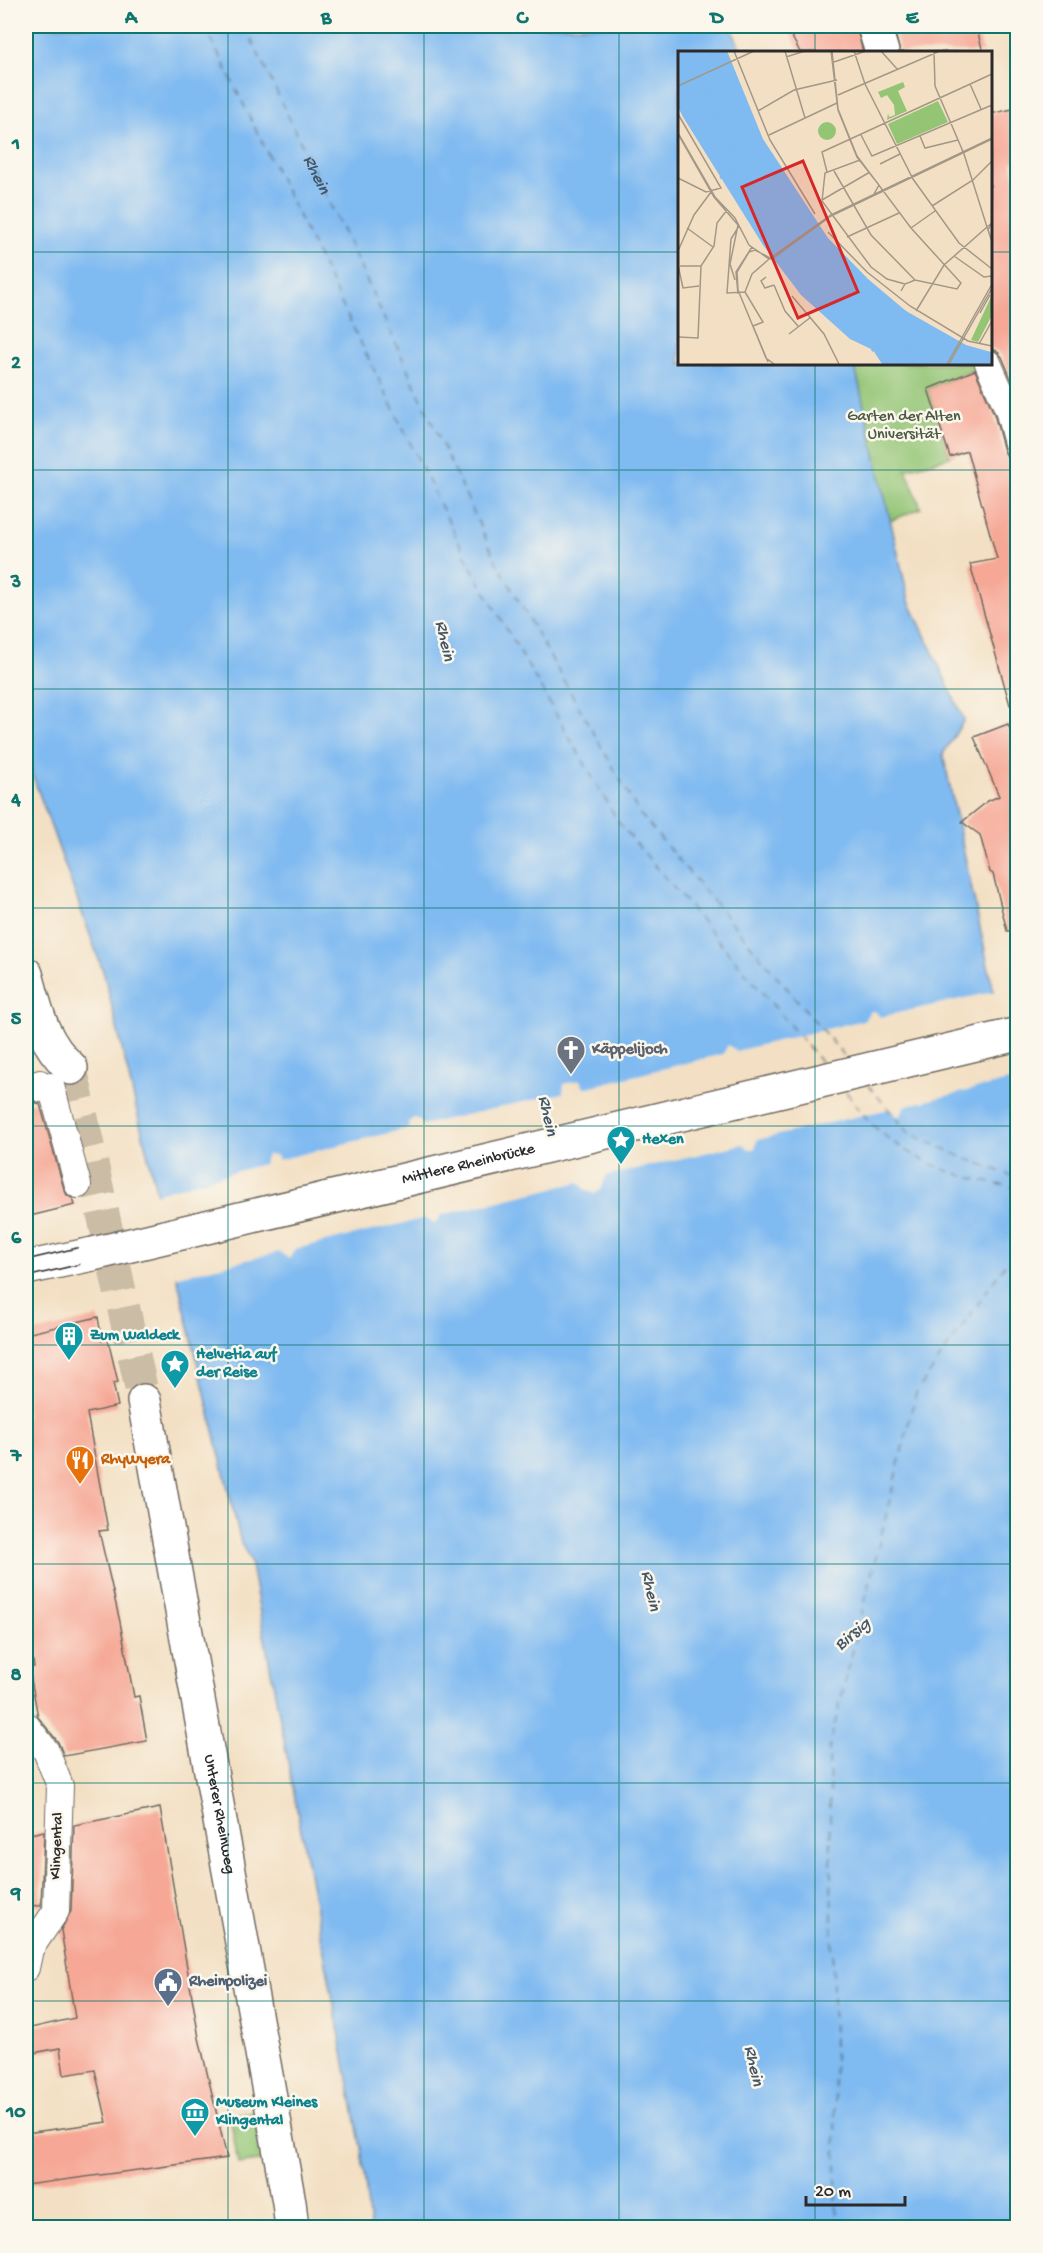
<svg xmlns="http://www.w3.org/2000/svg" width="1043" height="2253" font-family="'Gochi Hand',sans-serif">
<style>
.green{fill:#93c575;stroke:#5f7850;stroke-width:1.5}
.water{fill:#7fbaf1;stroke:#55728e;stroke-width:1.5}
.pier{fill:#f3e0c4}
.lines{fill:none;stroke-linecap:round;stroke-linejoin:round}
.ferry{stroke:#445666;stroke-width:1.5;stroke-dasharray:8 6;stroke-linecap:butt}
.building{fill:#f6a795}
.minor-tunnel{stroke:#cbbca5;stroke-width:33;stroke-dasharray:33 16;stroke-linecap:butt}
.pedestrian-casing{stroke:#716a61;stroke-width:28}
.minor-casing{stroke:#716a61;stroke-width:36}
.pedestrian{stroke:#fff;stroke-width:26}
.minor{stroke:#fff;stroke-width:33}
.tram{stroke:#2b2b2b;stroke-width:1.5}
.minor-bridge-casing{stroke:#716a61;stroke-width:36;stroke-linecap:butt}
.minor-bridge{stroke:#fff;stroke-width:33}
.grid{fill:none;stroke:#0f766e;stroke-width:1.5;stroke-opacity:0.55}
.labels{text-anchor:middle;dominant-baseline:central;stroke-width:5;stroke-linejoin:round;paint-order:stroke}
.park-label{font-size:16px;fill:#4a5941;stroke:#fbf7ec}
.worship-label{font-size:16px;font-weight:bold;fill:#5b616d;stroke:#fbf7ec;text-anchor:start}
.culture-label{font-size:16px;font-weight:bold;fill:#0d838f;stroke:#fbf7ec;text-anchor:start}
.street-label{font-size:16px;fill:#2b2b2b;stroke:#fbf7ec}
.food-label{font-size:16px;font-weight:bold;fill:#c56008;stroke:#fbf7ec;text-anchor:start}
.service-label{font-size:16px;font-weight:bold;fill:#4e5e75;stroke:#fbf7ec;text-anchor:start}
.water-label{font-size:18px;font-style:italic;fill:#445666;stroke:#fbf7ec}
.inset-river{fill:none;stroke:#7fbaf1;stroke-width:3}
.inset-road{fill:none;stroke:#a39887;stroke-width:1.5}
.view{fill:#d62828;fill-opacity:0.15;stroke:#d62828;stroke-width:3}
.inset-edge{fill:none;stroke:#2b2b2b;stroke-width:3}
.neatline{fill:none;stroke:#0f766e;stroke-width:2}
.grid-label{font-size:20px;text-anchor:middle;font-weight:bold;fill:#0f766e}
</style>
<rect width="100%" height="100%" fill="#fbf7ec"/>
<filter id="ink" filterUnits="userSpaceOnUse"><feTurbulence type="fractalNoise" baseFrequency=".0167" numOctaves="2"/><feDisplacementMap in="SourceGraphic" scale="12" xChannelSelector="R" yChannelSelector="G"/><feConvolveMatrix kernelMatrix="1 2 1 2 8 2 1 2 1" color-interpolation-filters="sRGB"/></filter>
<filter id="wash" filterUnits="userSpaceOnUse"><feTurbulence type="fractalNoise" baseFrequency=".008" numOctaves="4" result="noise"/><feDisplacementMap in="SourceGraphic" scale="24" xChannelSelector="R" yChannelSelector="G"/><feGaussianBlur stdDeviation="1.35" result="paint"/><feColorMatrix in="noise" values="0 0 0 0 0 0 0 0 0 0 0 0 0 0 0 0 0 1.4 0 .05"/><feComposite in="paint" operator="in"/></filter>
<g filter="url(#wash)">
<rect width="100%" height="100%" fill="#f3e0c4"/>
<!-- green -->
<g class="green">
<polygon points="854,363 970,363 976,369 928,389 950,457 906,469 921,508 890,521"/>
<polygon points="258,2111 265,2160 238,2164 230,2115"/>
</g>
<!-- water -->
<polygon class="water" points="26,26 730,26 742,52 680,52 680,363 854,363 909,601 964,720 943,754 992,984 1017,1071 1017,2227 370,2227 361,2148 250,1560 241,1543 104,974 26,757"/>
<!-- pier -->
<polygon class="pier" points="997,991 1018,1060 1017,1079 904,1106 903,1111 898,1117 889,1109 757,1140 755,1148 752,1149 748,1149 743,1144 606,1176 602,1188 595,1194 585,1189 579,1182 441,1215 435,1224 426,1218 295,1249 289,1259 280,1252 174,1277 154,1194 263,1164 267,1155 276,1156 278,1160 409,1128 409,1122 414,1118 420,1120 422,1125 563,1093 564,1084 580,1080 584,1088 723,1054 728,1045 736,1051 864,1020 871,1011 876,1012 880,1017"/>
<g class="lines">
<!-- ferry -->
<g class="ferry">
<polyline points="205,26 472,569 619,823 822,1063"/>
<path id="s1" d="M245,26L365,277L496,561L639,813L846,1058"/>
<polyline points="868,1085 909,1133 962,1157 1018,1178"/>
<path d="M846,1092C855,1103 863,1115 872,1124C914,1165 962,1178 1018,1188"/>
<polyline points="837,2228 829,1748 916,1393 1018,1246"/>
</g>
</g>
<g id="blocks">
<!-- building -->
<g class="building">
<polygon points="786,26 856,26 863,52 800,52"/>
<polygon points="893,26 976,26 983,52 900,52"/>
<polygon points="1017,108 1017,161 1012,162 1017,191 1017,393 1002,357 997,351 990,348 990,114"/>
<polygon points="975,370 994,414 1004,451 1008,458 1017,462 1017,704 1010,705 970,564 997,559 967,451 950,457 928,389"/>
<polygon points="1008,724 1017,747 1017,930 1007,931 993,874 990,872 980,835 962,822 988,801 999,796 974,737"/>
<polygon points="34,1102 40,1104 64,1189 67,1195 73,1199 75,1205 26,1217 26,1104"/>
<polygon points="98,1317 102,1341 108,1340 118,1382 113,1383 118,1406 87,1413 108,1530 99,1531 120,1622 134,1697 139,1696 147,1741 64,1756 58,1742 38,1717 29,1668 34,1667 26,1621 26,1334"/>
<polygon points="160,1808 199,2038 227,2158 26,2185 26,2133 107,2122 95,2070 64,2075 60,2048 28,2054 26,2036 26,2029 75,2018 61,1930 71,1911 74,1825"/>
<polygon points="44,1831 41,1906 26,1905 26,1835"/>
</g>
</g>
</g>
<g filter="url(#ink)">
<use href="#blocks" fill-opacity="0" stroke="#716a61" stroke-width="1.5"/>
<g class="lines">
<!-- minor-tunnel -->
<polyline class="minor-tunnel" points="71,1068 144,1401"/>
<!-- pedestrian casing -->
<g class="pedestrian-casing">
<g id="pedestrian">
<polyline points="988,363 1008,409 1018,447"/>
<polyline points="40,1083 41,1089 51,1086 78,1185"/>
<polyline points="26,1725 46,1751 60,1786 56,1911 30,1949 26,1968"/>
</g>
</g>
<!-- minor casing -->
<g class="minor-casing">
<g id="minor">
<polyline points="874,26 882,52"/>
<path d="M26,974C36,1010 42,1042 71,1068"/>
<polyline points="26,1268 93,1254"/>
<path id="s2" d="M144,1401L289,2202L292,2228"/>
</g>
</g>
<!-- pedestrian -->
<use href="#pedestrian" class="pedestrian"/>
<!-- minor -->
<use href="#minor" class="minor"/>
<!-- tram -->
<g class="tram">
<polyline points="26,1260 1018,1026"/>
<polyline points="26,1277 1018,1042"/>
</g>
<!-- minor-bridge casing -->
<g class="minor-bridge-casing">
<g id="minor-bridge">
<path id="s3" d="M93,1254L1018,1034"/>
</g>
</g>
<!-- minor-bridge -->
<use href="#minor-bridge" class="minor-bridge"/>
</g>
</g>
<!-- grid -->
<path class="grid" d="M228,26V2228M424,26V2228M619,26V2228M815,26V52M26,252H680M990,252H1018M815,363V2228M26,470H1018M26,689H1018M26,908H1018M26,1126H1018M26,1345H1018M26,1564H1018M26,1783H1018M26,2001H1018"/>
<!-- icons -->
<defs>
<g id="church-pin" transform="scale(1.5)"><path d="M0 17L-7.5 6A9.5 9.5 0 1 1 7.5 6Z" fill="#6b7280" stroke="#fbf7ec"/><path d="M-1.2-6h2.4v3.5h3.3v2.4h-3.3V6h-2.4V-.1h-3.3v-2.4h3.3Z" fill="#fff"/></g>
<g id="sight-pin" transform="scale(1.5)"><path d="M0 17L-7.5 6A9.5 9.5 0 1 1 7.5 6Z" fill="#0f9aa8" stroke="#fbf7ec"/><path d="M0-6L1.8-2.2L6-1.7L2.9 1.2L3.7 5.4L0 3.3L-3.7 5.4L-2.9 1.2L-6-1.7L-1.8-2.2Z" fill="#fff"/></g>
<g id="building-pin" transform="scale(1.5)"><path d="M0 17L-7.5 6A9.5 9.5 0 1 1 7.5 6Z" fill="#0f9aa8" stroke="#fbf7ec"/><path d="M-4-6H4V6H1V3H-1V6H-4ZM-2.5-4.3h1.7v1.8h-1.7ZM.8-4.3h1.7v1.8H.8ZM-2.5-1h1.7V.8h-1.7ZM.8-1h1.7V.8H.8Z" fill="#fff"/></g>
<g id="restaurant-pin" transform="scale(1.5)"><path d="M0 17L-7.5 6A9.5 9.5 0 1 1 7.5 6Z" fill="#e8710a" stroke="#fbf7ec"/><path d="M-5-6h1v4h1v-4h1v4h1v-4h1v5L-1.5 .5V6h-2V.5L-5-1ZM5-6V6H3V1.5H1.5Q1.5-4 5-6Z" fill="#fff"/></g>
<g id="civic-pin" transform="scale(1.5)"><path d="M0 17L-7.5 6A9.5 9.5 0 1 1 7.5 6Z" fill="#5c6f8a" stroke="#fbf7ec"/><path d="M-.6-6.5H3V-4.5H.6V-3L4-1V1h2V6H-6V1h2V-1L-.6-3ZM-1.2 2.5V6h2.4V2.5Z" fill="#fff"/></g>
<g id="museum-pin" transform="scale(1.5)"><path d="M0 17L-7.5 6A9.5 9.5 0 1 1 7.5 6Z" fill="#0f9aa8" stroke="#fbf7ec"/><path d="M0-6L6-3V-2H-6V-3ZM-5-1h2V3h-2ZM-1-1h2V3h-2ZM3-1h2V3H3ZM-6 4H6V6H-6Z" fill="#fff"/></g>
</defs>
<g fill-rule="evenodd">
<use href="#church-pin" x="571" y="1050"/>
<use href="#sight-pin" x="621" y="1140"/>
<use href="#building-pin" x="69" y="1336"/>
<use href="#sight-pin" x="175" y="1364"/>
<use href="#restaurant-pin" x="80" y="1460"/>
<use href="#civic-pin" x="168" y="1982"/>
<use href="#museum-pin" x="195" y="2112"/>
</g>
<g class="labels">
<!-- park labels -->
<g class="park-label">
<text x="904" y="417">Garten der Alten<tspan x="904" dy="18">Universität</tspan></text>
</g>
<!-- worship labels -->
<g class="worship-label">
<text x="592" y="1050">Käppelijoch</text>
</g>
<!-- culture labels -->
<g class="culture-label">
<text x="642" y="1140">Hexen</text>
<text x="90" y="1336">Zum Waldeck</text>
<text x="196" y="1355">Helvetia auf<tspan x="196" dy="18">der Reise</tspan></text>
<text x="216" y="2103">Museum Kleines<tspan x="216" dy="18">Klingental</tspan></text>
</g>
<!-- street labels -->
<g class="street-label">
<text stroke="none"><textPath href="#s3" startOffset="386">Mittlere Rheinbrücke</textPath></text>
<text stroke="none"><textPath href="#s2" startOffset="420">Unterer Rheinweg</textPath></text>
<text transform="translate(58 1846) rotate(-88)">Klingental</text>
</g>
<!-- food labels -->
<g class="food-label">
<text x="101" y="1460">RhyWyera</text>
</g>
<!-- service labels -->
<g class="service-label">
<text x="189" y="1982">Rheinpolizei</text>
</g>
<!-- water labels -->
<g class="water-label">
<text stroke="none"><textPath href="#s1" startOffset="165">Rhein</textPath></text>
<text transform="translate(444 641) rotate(78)">Rhein</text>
<text transform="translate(547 1116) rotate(78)">Rhein</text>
<text transform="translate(650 1591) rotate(78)">Rhein</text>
<text transform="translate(853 1635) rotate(-40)">Birsig</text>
<text transform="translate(753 2066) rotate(78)">Rhein</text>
</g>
</g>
<!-- overview -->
<g transform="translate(678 51)">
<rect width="314" height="314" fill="#f3e0c4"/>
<path d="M225,31L227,36L220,40L229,60L209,69L210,62L211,66L217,64L216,54L209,44L203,47L200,41ZM260,50L270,71L219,93L210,73ZM140 80a9 9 0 1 1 18 0a9 9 0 1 1-18 0ZM313,246V266L300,291L293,289Z" fill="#93c575"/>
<path d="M0,0H49L85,88L150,187L190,228L228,260L288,294L313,301V313H204L195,299L172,288L123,244L85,194L5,66L0,56Z" fill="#7fbaf1"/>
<path class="inset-river" d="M15,0L40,68L89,160L93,183L90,197M42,127L89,102M90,198L100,197L124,208L222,291L266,313M93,198L123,210L221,294L261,313M208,284L194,300L228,260M197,298L228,261L211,280"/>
<path class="inset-road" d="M56,0L92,89L137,163M107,0L127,67M153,0L160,59L179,106L201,134L196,143M154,0L160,58L179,105L233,177L283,232L279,238L237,229L227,233L223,240M176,0L187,33L235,128L281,192L314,218M203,0L220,19M108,6L127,0M156,11L188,0M292,33L303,58M0,35L76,0M160,44L262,0M80,60L116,39L159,29M0,63L43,137L28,141L0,127M0,82L37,146L57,167L71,194L91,208L153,164L314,87M0,83L36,146L60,174L52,213L57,229M91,84L159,52M183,84L194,105L314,54M242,85L247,97L280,89M182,109L147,122L144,150L193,216L209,228L227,233M202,113L222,103M156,120L193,184L237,229M149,121L144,101L314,23M144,149L192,121M254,155L295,129L314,110M314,172L309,176L314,190M314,172L310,179L314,191M61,175L53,188L49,242L67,241M9,177L35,196M233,177L257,160M150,181L189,221L232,255L290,290L314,295M169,186L221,162M0,200L16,164L33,141M276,205L306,226L314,225M0,214L5,237L21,235M2,215H23M88,226L83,230L87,237L96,234M96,234L107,260L120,275M67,241L85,271L75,275L90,311M67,241L74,223L91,208M60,243L58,221L74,196M114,245L146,283L161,313M238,260L266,214L309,176L286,103L257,35L256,0M302,262L312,244M111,283L133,266M0,286L20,287L23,215L36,195L39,172L49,159M301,293L314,270M96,313L88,307L60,239L59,221L71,201L77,199L94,208L153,165L314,88M269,313L314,233M271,313L314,237"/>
<path class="view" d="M125,110L180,241L120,267L64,136Z"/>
<rect width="314" height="314" class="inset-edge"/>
</g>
<!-- margin -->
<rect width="1043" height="2253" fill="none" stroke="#fbf7ec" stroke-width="66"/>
<!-- scale -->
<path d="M806 2196v9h99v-9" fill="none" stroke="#2b2b2b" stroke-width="3"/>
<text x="815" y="2196" font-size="18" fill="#2b2b2b" stroke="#fbf7ec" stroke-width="4.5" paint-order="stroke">20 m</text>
<rect x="33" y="33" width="977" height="2187" class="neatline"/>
<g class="grid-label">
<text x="131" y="23">A</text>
<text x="326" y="23">B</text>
<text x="522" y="23">C</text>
<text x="717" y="23">D</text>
<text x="912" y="23">E</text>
<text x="16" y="149">1</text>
<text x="16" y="368">2</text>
<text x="16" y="587">3</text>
<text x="16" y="805">4</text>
<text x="16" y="1024">5</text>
<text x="16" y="1243">6</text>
<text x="16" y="1461">7</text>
<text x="16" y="1680">8</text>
<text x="16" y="1899">9</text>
<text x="16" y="2117">10</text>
</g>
</svg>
